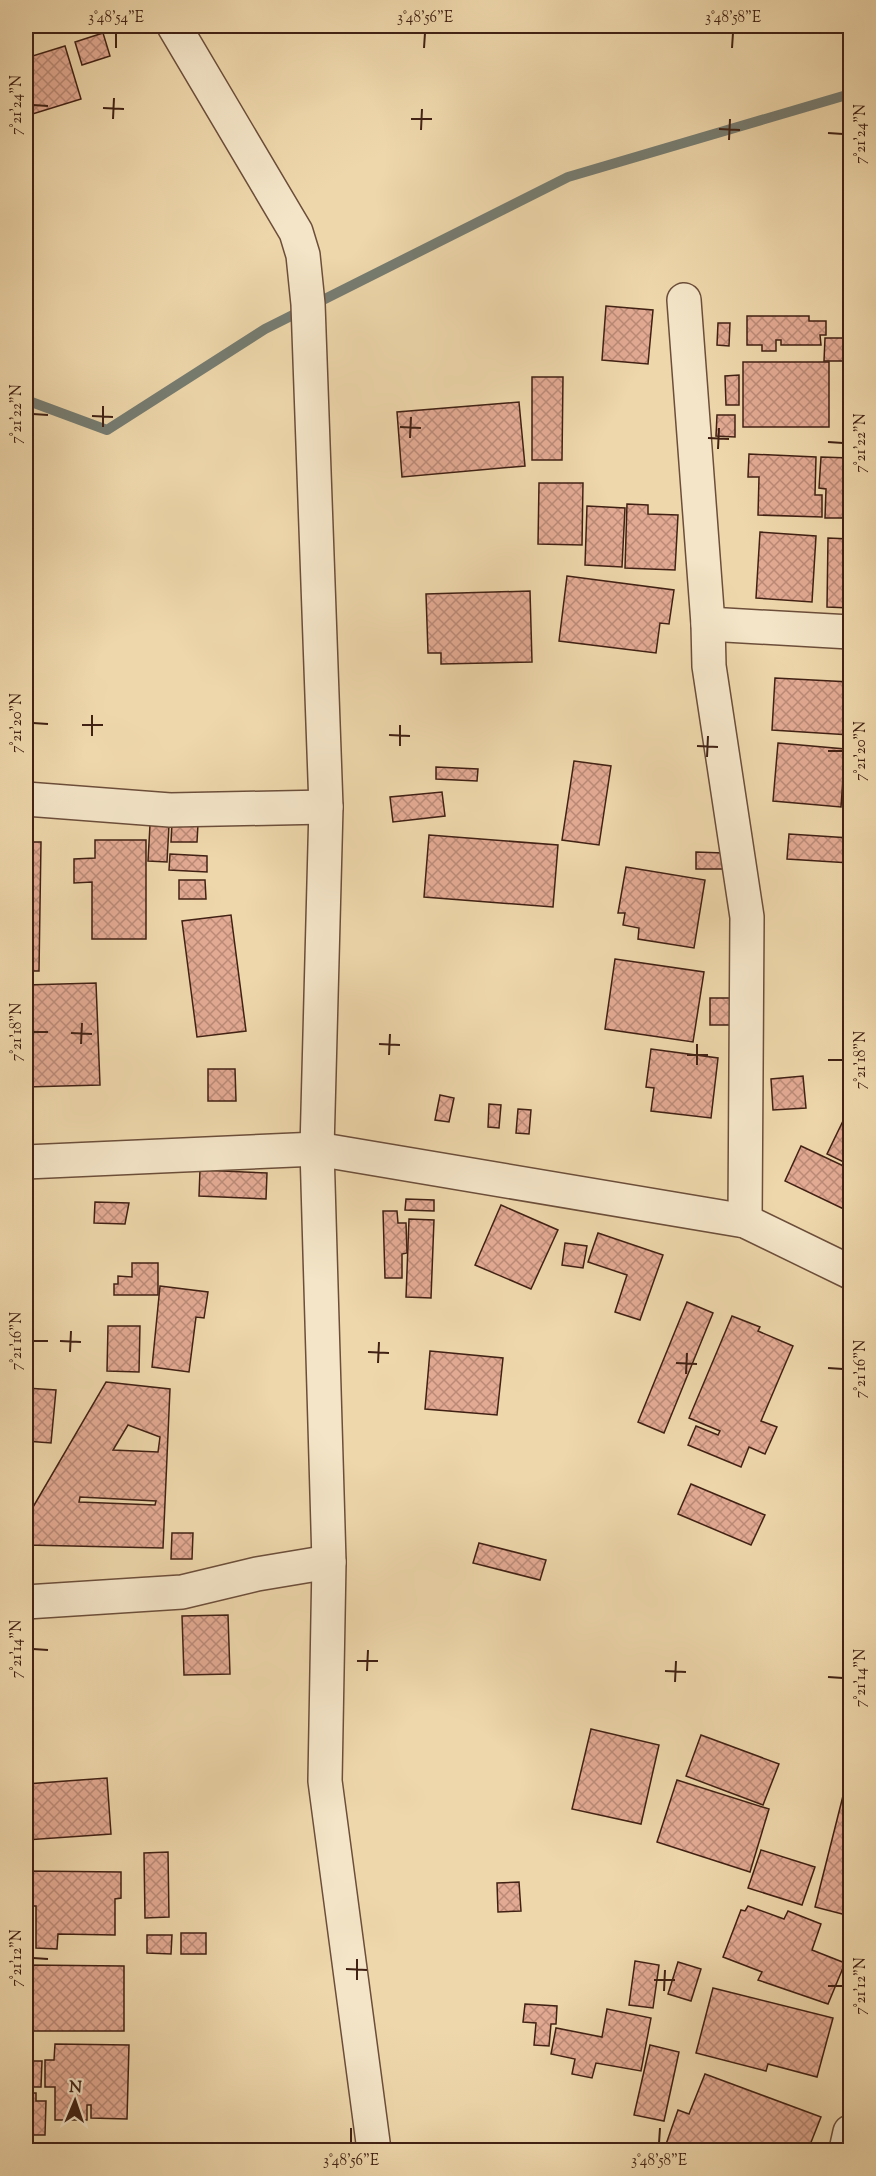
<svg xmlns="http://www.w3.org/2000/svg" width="876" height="2176" font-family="'Sorts Mill Goudy',serif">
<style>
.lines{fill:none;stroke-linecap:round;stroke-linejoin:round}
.stream{stroke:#767c71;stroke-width:10}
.building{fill:url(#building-cross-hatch);stroke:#412114;stroke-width:1.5;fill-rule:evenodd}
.minor-casing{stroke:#6c4e3a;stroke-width:36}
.minor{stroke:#f4e5c8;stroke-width:33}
.ticks{fill:none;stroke:#412114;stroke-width:2}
.neatline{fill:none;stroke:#412114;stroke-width:2}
.ticks-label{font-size:15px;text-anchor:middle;fill:#412114}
</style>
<defs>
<pattern id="building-cross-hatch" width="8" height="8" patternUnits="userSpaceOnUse" patternTransform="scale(1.5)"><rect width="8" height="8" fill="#e3aa93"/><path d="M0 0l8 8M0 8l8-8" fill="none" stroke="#ba8a77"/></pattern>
</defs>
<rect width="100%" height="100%" fill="#eed7ab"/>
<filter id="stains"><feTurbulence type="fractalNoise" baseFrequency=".00333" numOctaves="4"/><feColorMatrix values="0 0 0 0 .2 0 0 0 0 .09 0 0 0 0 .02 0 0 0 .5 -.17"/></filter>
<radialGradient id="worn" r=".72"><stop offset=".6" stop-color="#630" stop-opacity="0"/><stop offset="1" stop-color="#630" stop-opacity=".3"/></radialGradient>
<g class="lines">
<!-- stream -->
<polyline class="stream" points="26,400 107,430 265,329 568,177 850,94"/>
</g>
<!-- building -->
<g class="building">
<polygon points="103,33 110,56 82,65 75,42"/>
<polygon points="65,46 81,99 26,116 26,58"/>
<polygon points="606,306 653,310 648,364 602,360"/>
<polygon points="747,316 809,316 809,321 826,321 826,335 820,335 821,345 781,345 781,340 776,340 776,351 762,351 762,345 747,345"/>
<polygon points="718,323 730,323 729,346 717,345"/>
<polygon points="825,338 850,338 850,361 824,361"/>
<rect x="743" y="362" width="86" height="65"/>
<polygon points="739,375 739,405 726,405 725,376"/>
<polygon points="532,377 563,377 562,460 532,460"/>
<polygon points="519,402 525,466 402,477 397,412"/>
<polygon points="717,415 735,415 735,437 716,436"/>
<polygon points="749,454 816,457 815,495 822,495 822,517 758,515 759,477 748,477"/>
<polygon points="821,457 850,458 850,518 825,518 826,489 819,488"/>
<polygon points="539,483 583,483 582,545 538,544"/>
<polygon points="627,504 648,505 648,514 678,515 675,570 625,568"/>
<polygon points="587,506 625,508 622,567 585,565"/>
<polygon points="760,532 816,536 812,602 756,598"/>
<polygon points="828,538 850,539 850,608 827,607"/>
<polygon points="567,576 674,590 669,624 660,623 656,653 559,641"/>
<polygon points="530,591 532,662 441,664 441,653 428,653 426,594"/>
<polygon points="775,678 850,682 850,735 772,730"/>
<polygon points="778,743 845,749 841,807 773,801"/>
<polygon points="574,761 611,766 599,845 562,840"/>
<polygon points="436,767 478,769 477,781 436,779"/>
<polygon points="442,792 445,816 393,822 390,797"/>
<polygon points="172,823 198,824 197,842 171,842"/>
<polygon points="150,825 169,825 167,862 148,861"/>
<polygon points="789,834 850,838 850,863 787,859"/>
<polygon points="429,835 558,845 553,907 424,897"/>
<polygon points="95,840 146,840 146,939 92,939 92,882 74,883 74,859 95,858"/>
<polygon points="26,842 41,842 39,971 26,971"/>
<polygon points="696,852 723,853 723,869 696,869"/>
<polygon points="170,854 207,856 207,872 169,870"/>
<polygon points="626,867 705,880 694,948 638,939 639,928 623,925 625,913 618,913"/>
<polygon points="179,880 205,880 206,899 179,899"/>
<polygon points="231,915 246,1031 197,1037 182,921"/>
<polygon points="615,959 704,972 693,1042 605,1029"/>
<polygon points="96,983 100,1085 26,1087 26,985"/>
<rect x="710" y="998" width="23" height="27"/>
<polygon points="651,1049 718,1058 711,1118 651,1111 654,1088 646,1087"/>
<polygon points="208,1069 235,1069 236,1101 208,1101"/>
<polygon points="803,1076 806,1108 773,1110 771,1079"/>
<polygon points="440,1095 454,1098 449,1122 435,1120"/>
<polygon points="489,1104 501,1105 499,1128 488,1127"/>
<polygon points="518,1109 531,1110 529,1134 516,1133"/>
<polygon points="843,1121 850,1124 850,1165 827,1154"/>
<polygon points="801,1146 850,1169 850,1212 785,1181"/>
<polygon points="200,1170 267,1173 266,1199 199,1196"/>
<polygon points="406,1199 434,1200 434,1211 405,1210"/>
<polygon points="95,1202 129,1203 125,1224 94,1223"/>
<polygon points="501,1205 558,1230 531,1289 475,1265"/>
<polygon points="383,1211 397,1211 398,1223 406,1223 407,1253 402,1254 402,1278 385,1278"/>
<polygon points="409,1219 434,1220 431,1298 406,1297"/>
<polygon points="598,1233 663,1255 640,1320 615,1312 627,1275 588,1262"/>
<polygon points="565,1243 587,1246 583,1268 562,1265"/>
<polygon points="132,1263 158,1263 158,1295 114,1295 114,1284 118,1284 118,1276 132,1277"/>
<polygon points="160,1286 208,1292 204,1318 196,1317 189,1372 152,1367"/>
<polygon points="687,1302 713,1313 664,1433 638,1422"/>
<polygon points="732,1316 760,1327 758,1331 793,1346 761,1421 777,1427 765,1454 749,1447 741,1467 688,1445 696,1426 718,1435 720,1431 689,1418"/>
<polygon points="108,1326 140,1326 139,1372 107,1371"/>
<polygon points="430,1351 503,1358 497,1415 425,1409"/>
<path d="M106,1382L170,1389L163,1548L26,1545V1519ZM128,1425L160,1437L158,1452L113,1450ZM80,1497L156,1501L155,1505L79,1502Z"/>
<polygon points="26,1388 56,1390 51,1443 26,1441"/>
<polygon points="691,1484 765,1515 751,1545 678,1514"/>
<polygon points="172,1533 193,1533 192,1559 171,1559"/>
<polygon points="479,1543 546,1560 540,1580 473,1563"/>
<polygon points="228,1615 230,1674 184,1675 182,1616"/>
<polygon points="591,1729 659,1745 641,1824 572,1809"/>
<polygon points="701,1735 779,1764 763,1805 686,1776"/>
<polygon points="107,1778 111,1834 26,1840 26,1784"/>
<polygon points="677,1780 769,1809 750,1872 657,1842"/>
<polygon points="846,1784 850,1785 850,1916 815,1907"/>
<polygon points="761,1850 815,1867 802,1905 748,1888"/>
<polygon points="168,1852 169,1917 145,1918 144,1853"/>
<polygon points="27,1871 121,1872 121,1898 115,1899 115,1935 58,1934 57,1949 36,1948 36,1906 26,1906"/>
<polygon points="519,1882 521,1911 498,1912 497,1883"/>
<polygon points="748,1906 784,1919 788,1911 821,1924 812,1950 845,1963 828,2004 758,1980 762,1972 723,1957 741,1910 745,1911"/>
<rect x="181" y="1933" width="25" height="21"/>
<polygon points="147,1935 172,1935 171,1954 147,1953"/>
<polygon points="635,1961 659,1965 653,2008 629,2005"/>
<polygon points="678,1962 701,1969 691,2001 668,1994"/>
<polygon points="26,1965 124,1966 124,2031 26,2031"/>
<polygon points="713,1988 833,2018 817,2077 768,2064 766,2071 696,2053"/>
<polygon points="525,2004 557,2006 556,2024 551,2024 549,2046 534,2045 536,2023 523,2022"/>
<polygon points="607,2009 651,2018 641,2071 596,2063 592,2078 572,2074 575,2059 551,2054 556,2028 602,2037"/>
<polygon points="55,2044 129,2045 127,2119 91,2118 91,2105 87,2105 87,2120 55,2120 55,2087 45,2087 45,2060 54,2060"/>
<polygon points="650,2045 679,2052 664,2121 634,2115"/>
<polygon points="26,2061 42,2061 41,2087 26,2087"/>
<polygon points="705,2074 821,2117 808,2150 664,2150 678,2110 689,2114"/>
<polygon points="26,2093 36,2093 36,2101 46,2101 45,2135 26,2135"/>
<polygon points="119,2145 244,2149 244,2150 118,2150"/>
</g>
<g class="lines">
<!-- minor casing -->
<g class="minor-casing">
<g id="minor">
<polyline points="174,26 296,232 303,255 308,304 326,807 317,1149 329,1562 325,1781 374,2150"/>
<polyline points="684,300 708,624 709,666 747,917 745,1221"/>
<polyline points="708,624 850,632"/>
<polyline points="26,799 170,810 326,807"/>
<polyline points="26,1162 317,1149 745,1221 850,1272"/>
<polyline points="26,1602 182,1592 257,1574 329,1562"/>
<polyline points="846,2150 850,2132"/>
</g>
</g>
<!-- minor -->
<use href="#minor" class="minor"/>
</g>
<!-- ticks -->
<path class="ticks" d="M116,48V33M424,48L425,33M732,48L733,33M33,105L48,106M103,108L124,109M113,119L114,98M411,119H432M719,129L740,130M421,130L422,109M828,133L843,134M729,140L730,119M33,414L48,415M92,416L113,417M103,427V406M400,427L421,428M410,438L411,417M708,438L729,439M828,442L843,443M718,449L719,428M33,723L48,724M82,725H103M389,735L410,736M92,736V715M400,746V725M697,746L718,747M828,751H843M707,757L708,736M33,1032H48M71,1033L92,1034M81,1044L82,1023M379,1044L400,1045M389,1055L390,1034M687,1055H708M828,1060H843M697,1065V1044M33,1341H48M60,1341L81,1342M70,1352L71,1331M368,1352L389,1353M378,1363L379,1342M676,1363L697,1364M828,1368L843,1369M686,1374L687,1353M33,1649L48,1650M357,1661H378M367,1671L368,1650M665,1671L686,1672M828,1677L843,1678M675,1682L676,1661M33,1958L48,1959M346,1969L367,1970M357,1980V1959M654,1980H675M828,1986H843M664,1991L665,1970M351,2143V2128M659,2143L660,2128"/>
<!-- margin -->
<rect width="876" height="2176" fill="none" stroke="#eed7ab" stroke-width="66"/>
<!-- north arrow -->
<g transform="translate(75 2101) rotate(2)" stroke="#f4e5c8" stroke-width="4.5" paint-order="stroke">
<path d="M0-4.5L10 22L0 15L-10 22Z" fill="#412114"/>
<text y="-9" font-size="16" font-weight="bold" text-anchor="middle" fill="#412114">N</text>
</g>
<rect x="33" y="33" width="810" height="2110" class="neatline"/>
<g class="ticks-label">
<text x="116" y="22">3°48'54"E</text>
<text x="425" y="22">3°48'56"E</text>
<text x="733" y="22">3°48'58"E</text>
<text transform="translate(16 105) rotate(-90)" y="5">7°21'24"N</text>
<text transform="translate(860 134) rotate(-90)" y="5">7°21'24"N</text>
<text transform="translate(16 414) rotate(-90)" y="5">7°21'22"N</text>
<text transform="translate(860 443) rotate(-90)" y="5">7°21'22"N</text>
<text transform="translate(16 723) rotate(-90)" y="5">7°21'20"N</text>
<text transform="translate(860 751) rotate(-90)" y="5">7°21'20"N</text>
<text transform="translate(16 1032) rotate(-90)" y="5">7°21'18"N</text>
<text transform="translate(860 1060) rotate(-90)" y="5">7°21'18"N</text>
<text transform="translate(16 1341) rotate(-90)" y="5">7°21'16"N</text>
<text transform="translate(860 1369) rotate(-90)" y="5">7°21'16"N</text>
<text transform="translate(16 1649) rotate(-90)" y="5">7°21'14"N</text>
<text transform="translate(860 1678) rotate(-90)" y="5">7°21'14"N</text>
<text transform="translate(16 1958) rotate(-90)" y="5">7°21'12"N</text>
<text transform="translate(860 1986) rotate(-90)" y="5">7°21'12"N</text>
<text x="351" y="2165">3°48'56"E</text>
<text x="659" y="2165">3°48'58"E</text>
</g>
<rect width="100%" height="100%" filter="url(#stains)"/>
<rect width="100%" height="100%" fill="url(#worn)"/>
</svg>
